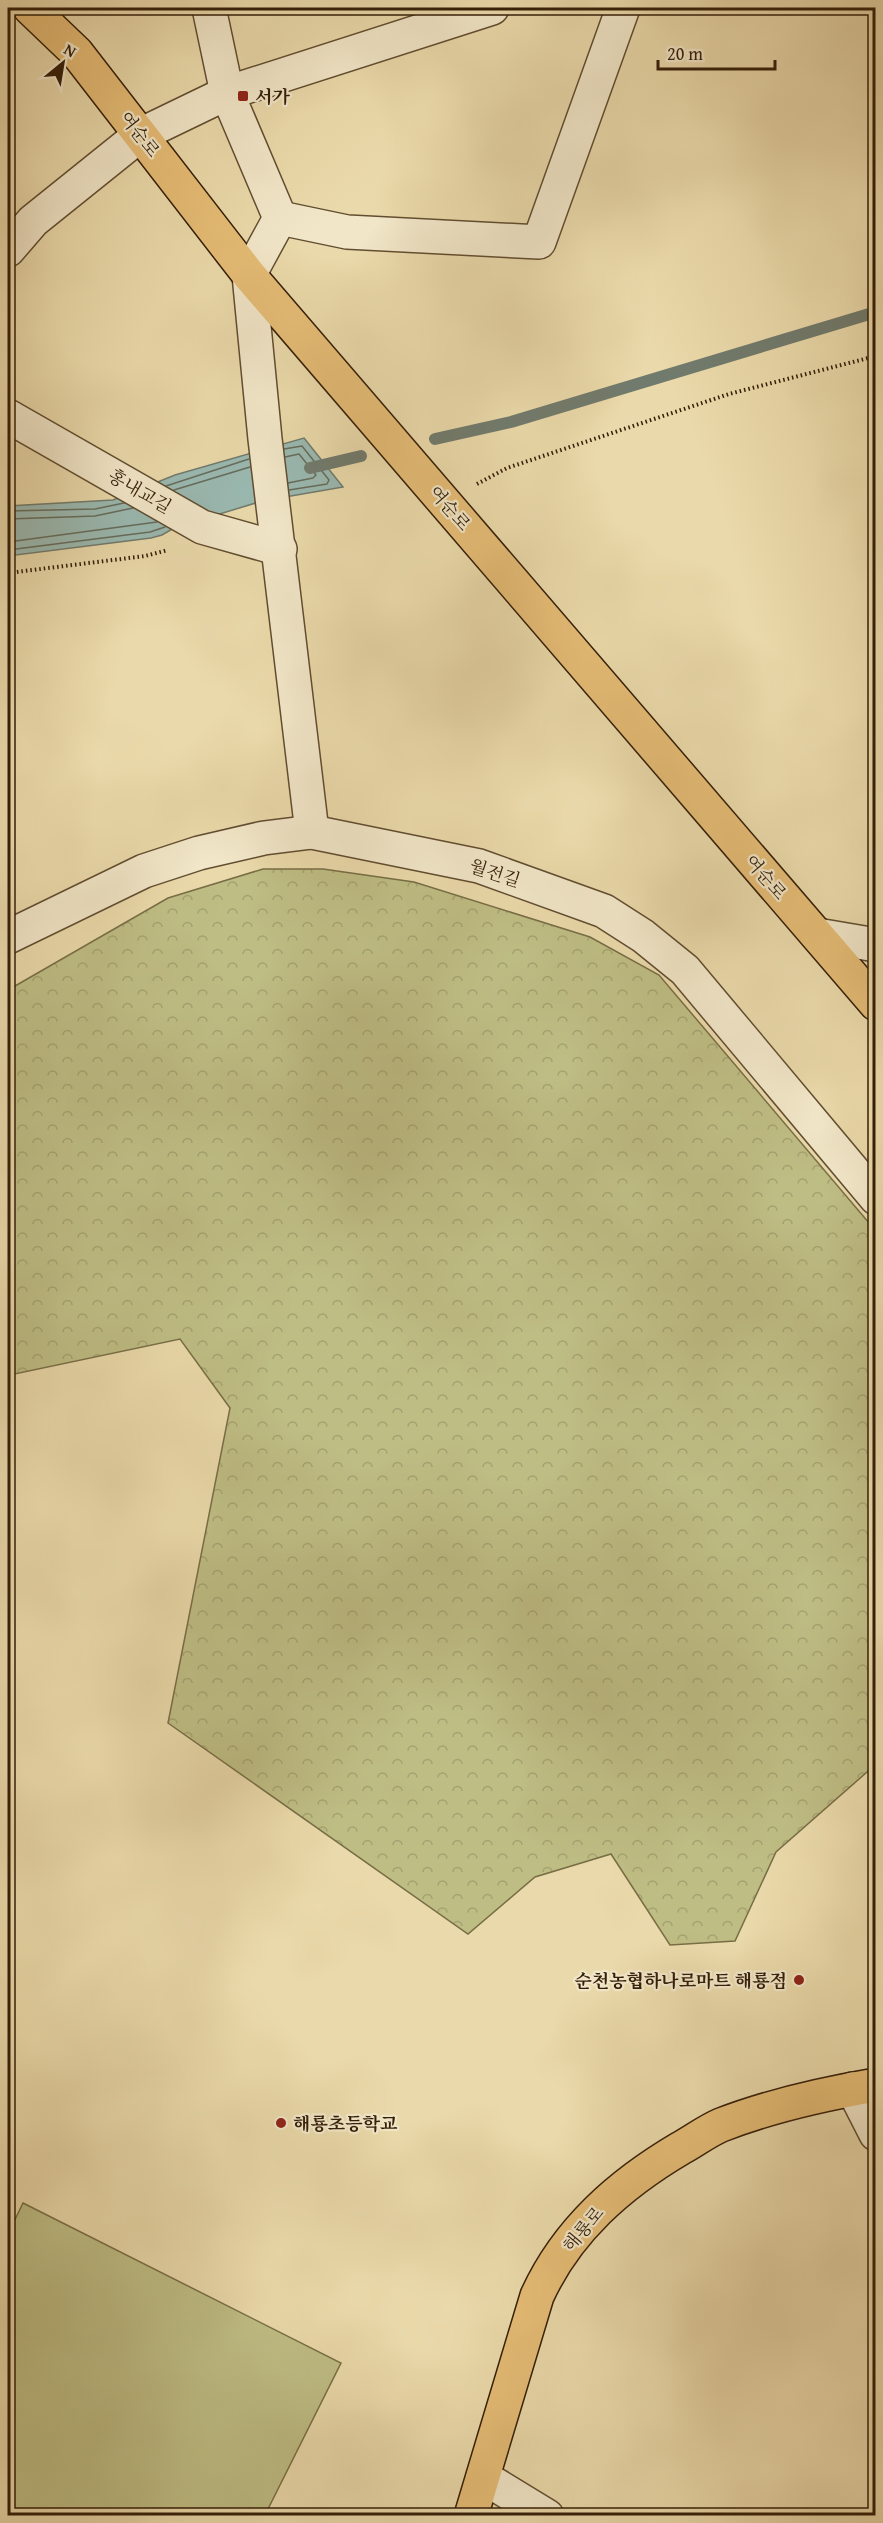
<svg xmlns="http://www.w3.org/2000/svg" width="883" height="2523" font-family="'Gentium Book Plus','Noto Serif KR',serif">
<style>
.forest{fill:url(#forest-crowns);stroke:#786e46;stroke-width:1.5}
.pitch{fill:#bebd84;stroke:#786e46;stroke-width:1.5}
.water{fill:#9ab9b1;stroke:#717b6d;stroke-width:1.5}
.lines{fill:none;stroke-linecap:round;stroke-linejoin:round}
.shore{stroke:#666c5c;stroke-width:1.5}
.stream{stroke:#717b6d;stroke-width:12}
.minor-casing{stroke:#614d30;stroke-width:36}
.major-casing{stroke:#331e08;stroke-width:36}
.path{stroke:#331e08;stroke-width:4;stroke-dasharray:1.5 3;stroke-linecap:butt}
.minor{stroke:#f1e6c8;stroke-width:33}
.major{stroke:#e5bc75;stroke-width:33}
.poi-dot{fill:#8f2418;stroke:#f1e6c8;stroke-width:2}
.labels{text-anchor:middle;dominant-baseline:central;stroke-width:4.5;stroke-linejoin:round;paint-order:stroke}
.poi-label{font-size:18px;font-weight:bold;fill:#331e08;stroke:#f1e6c8;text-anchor:start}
.street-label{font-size:18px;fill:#331e08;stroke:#f1e6c8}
</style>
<defs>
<pattern id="forest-crowns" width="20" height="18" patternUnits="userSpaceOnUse" patternTransform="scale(1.5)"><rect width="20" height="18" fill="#bebd84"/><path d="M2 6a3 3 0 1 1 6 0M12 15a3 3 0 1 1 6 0" fill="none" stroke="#a4a270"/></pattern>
</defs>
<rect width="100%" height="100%" fill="#ead9aa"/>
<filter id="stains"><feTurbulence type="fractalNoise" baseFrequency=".00333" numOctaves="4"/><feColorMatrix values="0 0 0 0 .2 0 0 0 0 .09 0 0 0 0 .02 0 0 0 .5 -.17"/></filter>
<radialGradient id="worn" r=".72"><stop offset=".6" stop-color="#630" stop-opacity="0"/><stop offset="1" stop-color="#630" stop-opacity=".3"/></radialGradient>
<!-- forest -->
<polygon class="forest" points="263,869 323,869 414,882 590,937 659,975 875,1230 875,1765 776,1852 735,1941 670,1945 611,1854 535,1877 468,1934 168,1723 230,1408 180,1339 10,1375 8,1371 8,990 168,898"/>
<!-- pitch -->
<polygon class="pitch" points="23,2203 341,2363 265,2515 8,2515 8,2234"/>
<!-- water -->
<polygon class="water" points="304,438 343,487 262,501 174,528 162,535 151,538 8,556 8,506 113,500 175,475"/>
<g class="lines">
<!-- shore -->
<g class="shore">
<polyline points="284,449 302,446 329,480 327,484 289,490"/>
<polyline points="285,457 299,454 316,475 313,478 288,483"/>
<polyline points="166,486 249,459"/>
<polyline points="174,490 250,467"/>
<polyline points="8,511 95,509 124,503"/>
<polyline points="8,519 95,516 133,508"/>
<polyline points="8,542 157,522"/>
<polyline points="8,550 150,532 165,527"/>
</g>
<!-- stream -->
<g class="stream">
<polyline points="435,439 511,422 876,312"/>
<polyline points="310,468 361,456"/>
</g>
<!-- minor casing -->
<g class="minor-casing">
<g id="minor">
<polyline points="209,8 227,93 280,218 249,275 265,439 312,832"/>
<polyline points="280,218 347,232 539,242 623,8"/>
<polyline points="8,250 33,221 140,135 227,93 492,8"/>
<polyline points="8,416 202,527 280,549"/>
<polyline points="817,935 876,945"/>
<polyline points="8,937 144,871 199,853 264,838 312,832 479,866 604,911 643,936 685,970 876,1198"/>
<polyline points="853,2089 876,2134"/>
<polyline points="483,2477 547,2516"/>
</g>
</g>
<!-- major casing -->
<g class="major-casing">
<g id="major">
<polyline points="30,8 77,53 249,275 876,1004"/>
<path d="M471,2516L537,2296C567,2230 620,2184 681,2148C694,2141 707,2131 721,2125C770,2106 823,2094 876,2085"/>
</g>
</g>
<!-- path -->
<g class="path">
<polyline points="477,484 507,468 729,394 876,356"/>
<polyline points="8,573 145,556 168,550"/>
</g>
<!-- minor -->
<use href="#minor" class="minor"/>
<!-- major -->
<use href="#major" class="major"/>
</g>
<!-- markers -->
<g class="poi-dot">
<rect x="237" y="90" width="12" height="12" rx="3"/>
<circle cx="799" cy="1980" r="6"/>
<circle cx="281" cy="2123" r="6"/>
</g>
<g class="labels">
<!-- poi labels -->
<g class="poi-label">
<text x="255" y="96">서가</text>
<text x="787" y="1980" text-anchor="end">순천농협하나로마트 해룡점</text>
<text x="293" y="2123">해룡초등학교</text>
</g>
<!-- street labels -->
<g class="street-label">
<text transform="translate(140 134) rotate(52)">여순로</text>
<text transform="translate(140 491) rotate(30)">홍내교길</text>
<text transform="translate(450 508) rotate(49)">여순로</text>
<text transform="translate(495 873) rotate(18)">월전길</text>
<text transform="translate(766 877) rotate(49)">여순로</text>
<text transform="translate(583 2229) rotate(-50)">해룡로</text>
</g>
</g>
<!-- margin -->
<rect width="883" height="2523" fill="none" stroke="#ead9aa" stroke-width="30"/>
<rect x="9" y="9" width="865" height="2505" fill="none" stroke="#331e08" stroke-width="3"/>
<rect x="15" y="15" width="853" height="2493" fill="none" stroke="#331e08" stroke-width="1.5"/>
<!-- north arrow -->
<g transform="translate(63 63) rotate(30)" stroke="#f1e6c8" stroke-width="4.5" paint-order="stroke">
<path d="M0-4.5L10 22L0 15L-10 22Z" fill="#331e08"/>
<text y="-9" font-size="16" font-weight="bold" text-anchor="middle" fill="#331e08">N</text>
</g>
<!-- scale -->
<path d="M658 60v9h117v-9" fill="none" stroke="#331e08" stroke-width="3"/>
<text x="667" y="60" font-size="18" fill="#331e08" stroke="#f1e6c8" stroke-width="4.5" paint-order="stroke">20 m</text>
<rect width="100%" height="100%" filter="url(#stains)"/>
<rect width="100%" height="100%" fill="url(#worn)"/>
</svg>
